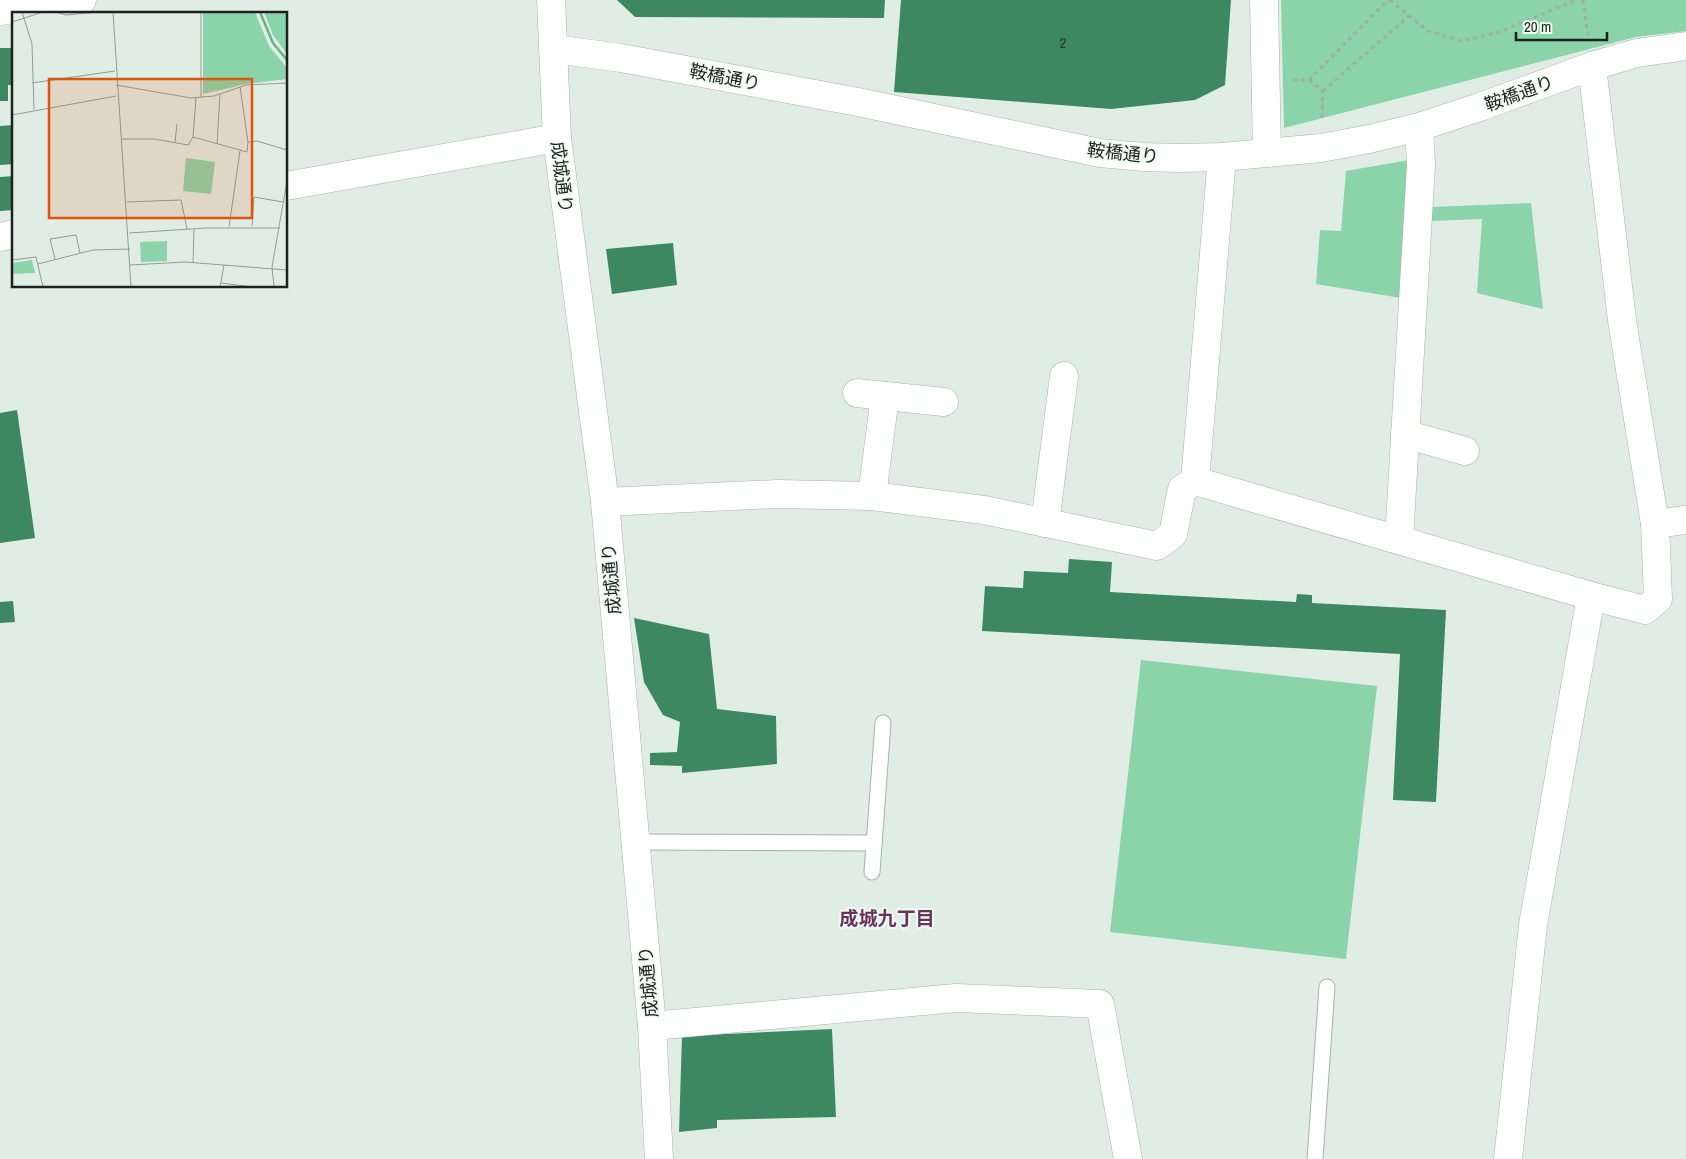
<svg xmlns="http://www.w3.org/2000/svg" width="1686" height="1159" font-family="'Archivo Narrow','Noto Sans JP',sans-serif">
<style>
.green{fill:#8bd4aa}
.building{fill:#3d8861}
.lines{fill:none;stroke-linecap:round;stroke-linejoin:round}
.lane-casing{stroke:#a6b3ab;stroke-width:17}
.street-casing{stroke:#a6b3ab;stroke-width:29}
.secondary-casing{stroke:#a6b3ab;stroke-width:29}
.path{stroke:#a3aea7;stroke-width:3;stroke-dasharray:4 4;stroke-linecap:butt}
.lane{stroke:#fff;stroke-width:15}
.street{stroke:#fff;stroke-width:28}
.secondary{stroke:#fff;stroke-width:28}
.labels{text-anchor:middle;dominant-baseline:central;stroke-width:4;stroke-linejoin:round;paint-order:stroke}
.number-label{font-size:15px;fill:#253c30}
.street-label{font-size:18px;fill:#1d221f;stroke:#edfbf2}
.neighbourhood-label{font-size:19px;font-weight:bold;fill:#6b315c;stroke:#edfbf2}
.inset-river{fill:none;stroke:#69b58b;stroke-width:2.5}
.inset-road{fill:none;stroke:#929c96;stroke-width:1}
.view{fill:#de560d;fill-opacity:0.15;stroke:#de560d;stroke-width:2.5}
.inset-edge{fill:none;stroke:#1d221f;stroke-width:2.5}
</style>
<rect width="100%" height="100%" fill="#e0ede5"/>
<!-- green -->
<g class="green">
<polygon points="1281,0 1686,0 1686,31 1636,37 1284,128"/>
<polygon points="1415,159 1407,299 1316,284 1320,230 1341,231 1346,171"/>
<polygon points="1531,203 1543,309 1477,293 1482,219 1431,221 1431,207"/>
<polygon points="1141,660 1377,686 1346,959 1110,932"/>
</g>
<!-- building -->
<g class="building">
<polygon points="617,0 885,0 884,18 635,17"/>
<polygon points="901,0 1231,0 1225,85 1195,100 1111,109 894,92"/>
<polygon points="0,48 14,48 14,85 8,85 8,101 0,101"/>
<polygon points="14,125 14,164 0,165 0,126"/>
<polygon points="14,176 14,210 0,211 0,177"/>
<polygon points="673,243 677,285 612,294 606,249"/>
<polygon points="17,410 35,538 0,543 0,413"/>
<polygon points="1069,559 1112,562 1110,592 1296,602 1297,594 1312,595 1312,603 1446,610 1436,802 1393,800 1400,654 982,631 985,586 1023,588 1024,571 1068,573"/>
<polygon points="13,601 15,622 0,623 0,602"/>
<polygon points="634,618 709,634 717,709 776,716 777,764 682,773 682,766 650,765 650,753 677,752 680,722 663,715 644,682"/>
<polygon points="832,1029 836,1117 717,1120 717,1128 679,1132 682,1036"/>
</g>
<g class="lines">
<!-- lane casing -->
<g class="lane-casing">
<g id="lane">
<polyline points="635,842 874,843"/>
<polyline points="872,872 883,723"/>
<polyline points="1315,1159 1327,987"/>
</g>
</g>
<!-- street casing -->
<g class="street-casing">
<g id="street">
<polyline points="1264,0 1267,153"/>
<polyline points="0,11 82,0"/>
<polyline points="1592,66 1622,320 1655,524"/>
<polyline points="286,186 557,138"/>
<polyline points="0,237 14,234"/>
<polyline points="857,393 944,402"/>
<polyline points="1405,434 1465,451"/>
<polyline points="1195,481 1222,157"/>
<polyline points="872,496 885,396"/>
<polyline points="605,502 777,494 872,496 984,510 1157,546 1173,534 1182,489 1195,481 1591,596 1645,610 1658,599 1655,524 1686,520"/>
<polyline points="1045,523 1064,376"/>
<polyline points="1399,540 1421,165 1419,127"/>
<polyline points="652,1026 956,998 1100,1004 1128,1159"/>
<polyline points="1508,1159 1533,925 1591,596"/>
</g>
</g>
<!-- secondary casing -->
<g class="secondary-casing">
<g id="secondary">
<polyline points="551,0 557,138 605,502 652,1026 659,1159"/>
<polyline points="554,49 621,58 858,102 1100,153 1144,157 1180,158 1222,157 1321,148 1369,139 1419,127 1480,107 1592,66 1637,53 1686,46"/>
</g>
</g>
<!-- path -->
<g class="path">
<polyline points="1390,0 1428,31 1461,41 1497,33 1576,0"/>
<polyline points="1583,0 1588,36"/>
<polyline points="1293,80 1309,80 1323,91 1322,119"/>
<polyline points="1309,80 1388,0"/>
<polyline points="1323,91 1409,16"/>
</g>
<!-- lane -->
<use href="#lane" class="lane"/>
<!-- street -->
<use href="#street" class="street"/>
<!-- secondary -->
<use href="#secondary" class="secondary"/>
</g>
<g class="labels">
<!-- number labels -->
<g class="number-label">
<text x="1063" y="42">2</text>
</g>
<!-- street labels -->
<g class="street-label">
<text transform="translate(725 77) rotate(11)">鞍橋通り</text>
<text transform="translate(1519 93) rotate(-20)">鞍橋通り</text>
<text transform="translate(1123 153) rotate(6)">鞍橋通り</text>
<text transform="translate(562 177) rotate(83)">成城通り</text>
<text transform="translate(611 579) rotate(-95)">成城通り</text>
<text transform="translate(648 982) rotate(-95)">成城通り</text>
</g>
<!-- neighbourhood labels -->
<g class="neighbourhood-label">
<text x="887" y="918">成城九丁目</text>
</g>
</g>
<!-- overview -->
<g transform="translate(12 12)">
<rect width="275" height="275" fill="#e0ede5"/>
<path d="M191,0H243L257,34L275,56V67L234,72L191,82ZM252,0H275V42L261,23ZM174,146L203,150L199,182L171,179ZM155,229V249L129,250L128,230ZM20,248L23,261L0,262V251Z" fill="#8bd4aa"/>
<path class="inset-river" d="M248,0L261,31L275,48"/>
<path class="inset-road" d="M10,0L20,32L22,98M44,0L54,3L86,0M101,0L119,275M109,0H126M189,0V85M0,10L31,0M20,71L103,59M104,73L179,86L202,84L234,73L275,71M228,75L236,130M0,103L104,84M181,125L184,86M110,127H142L176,133L181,125L235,140L236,130L245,129L275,138M163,130L165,112M205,132L208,82M115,190L169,188L175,217M240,214L242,185L271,190M217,215L228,139M117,221L194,216H268M43,247L38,227L64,223L68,241M0,248L24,245L31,275M181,251L182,217M26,252L81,238L118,237M118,253L173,250L275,258M209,271L240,275M208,275L212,253M262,275L260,255L275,169"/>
<path class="view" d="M37,67H240V206H37Z"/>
<rect width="275" height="275" class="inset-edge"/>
</g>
<!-- scale -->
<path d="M1516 32v8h91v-8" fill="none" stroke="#1d221f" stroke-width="2.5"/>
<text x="1524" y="32" font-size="15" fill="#1d221f" stroke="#edfbf2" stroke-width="4" paint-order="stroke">20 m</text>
</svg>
